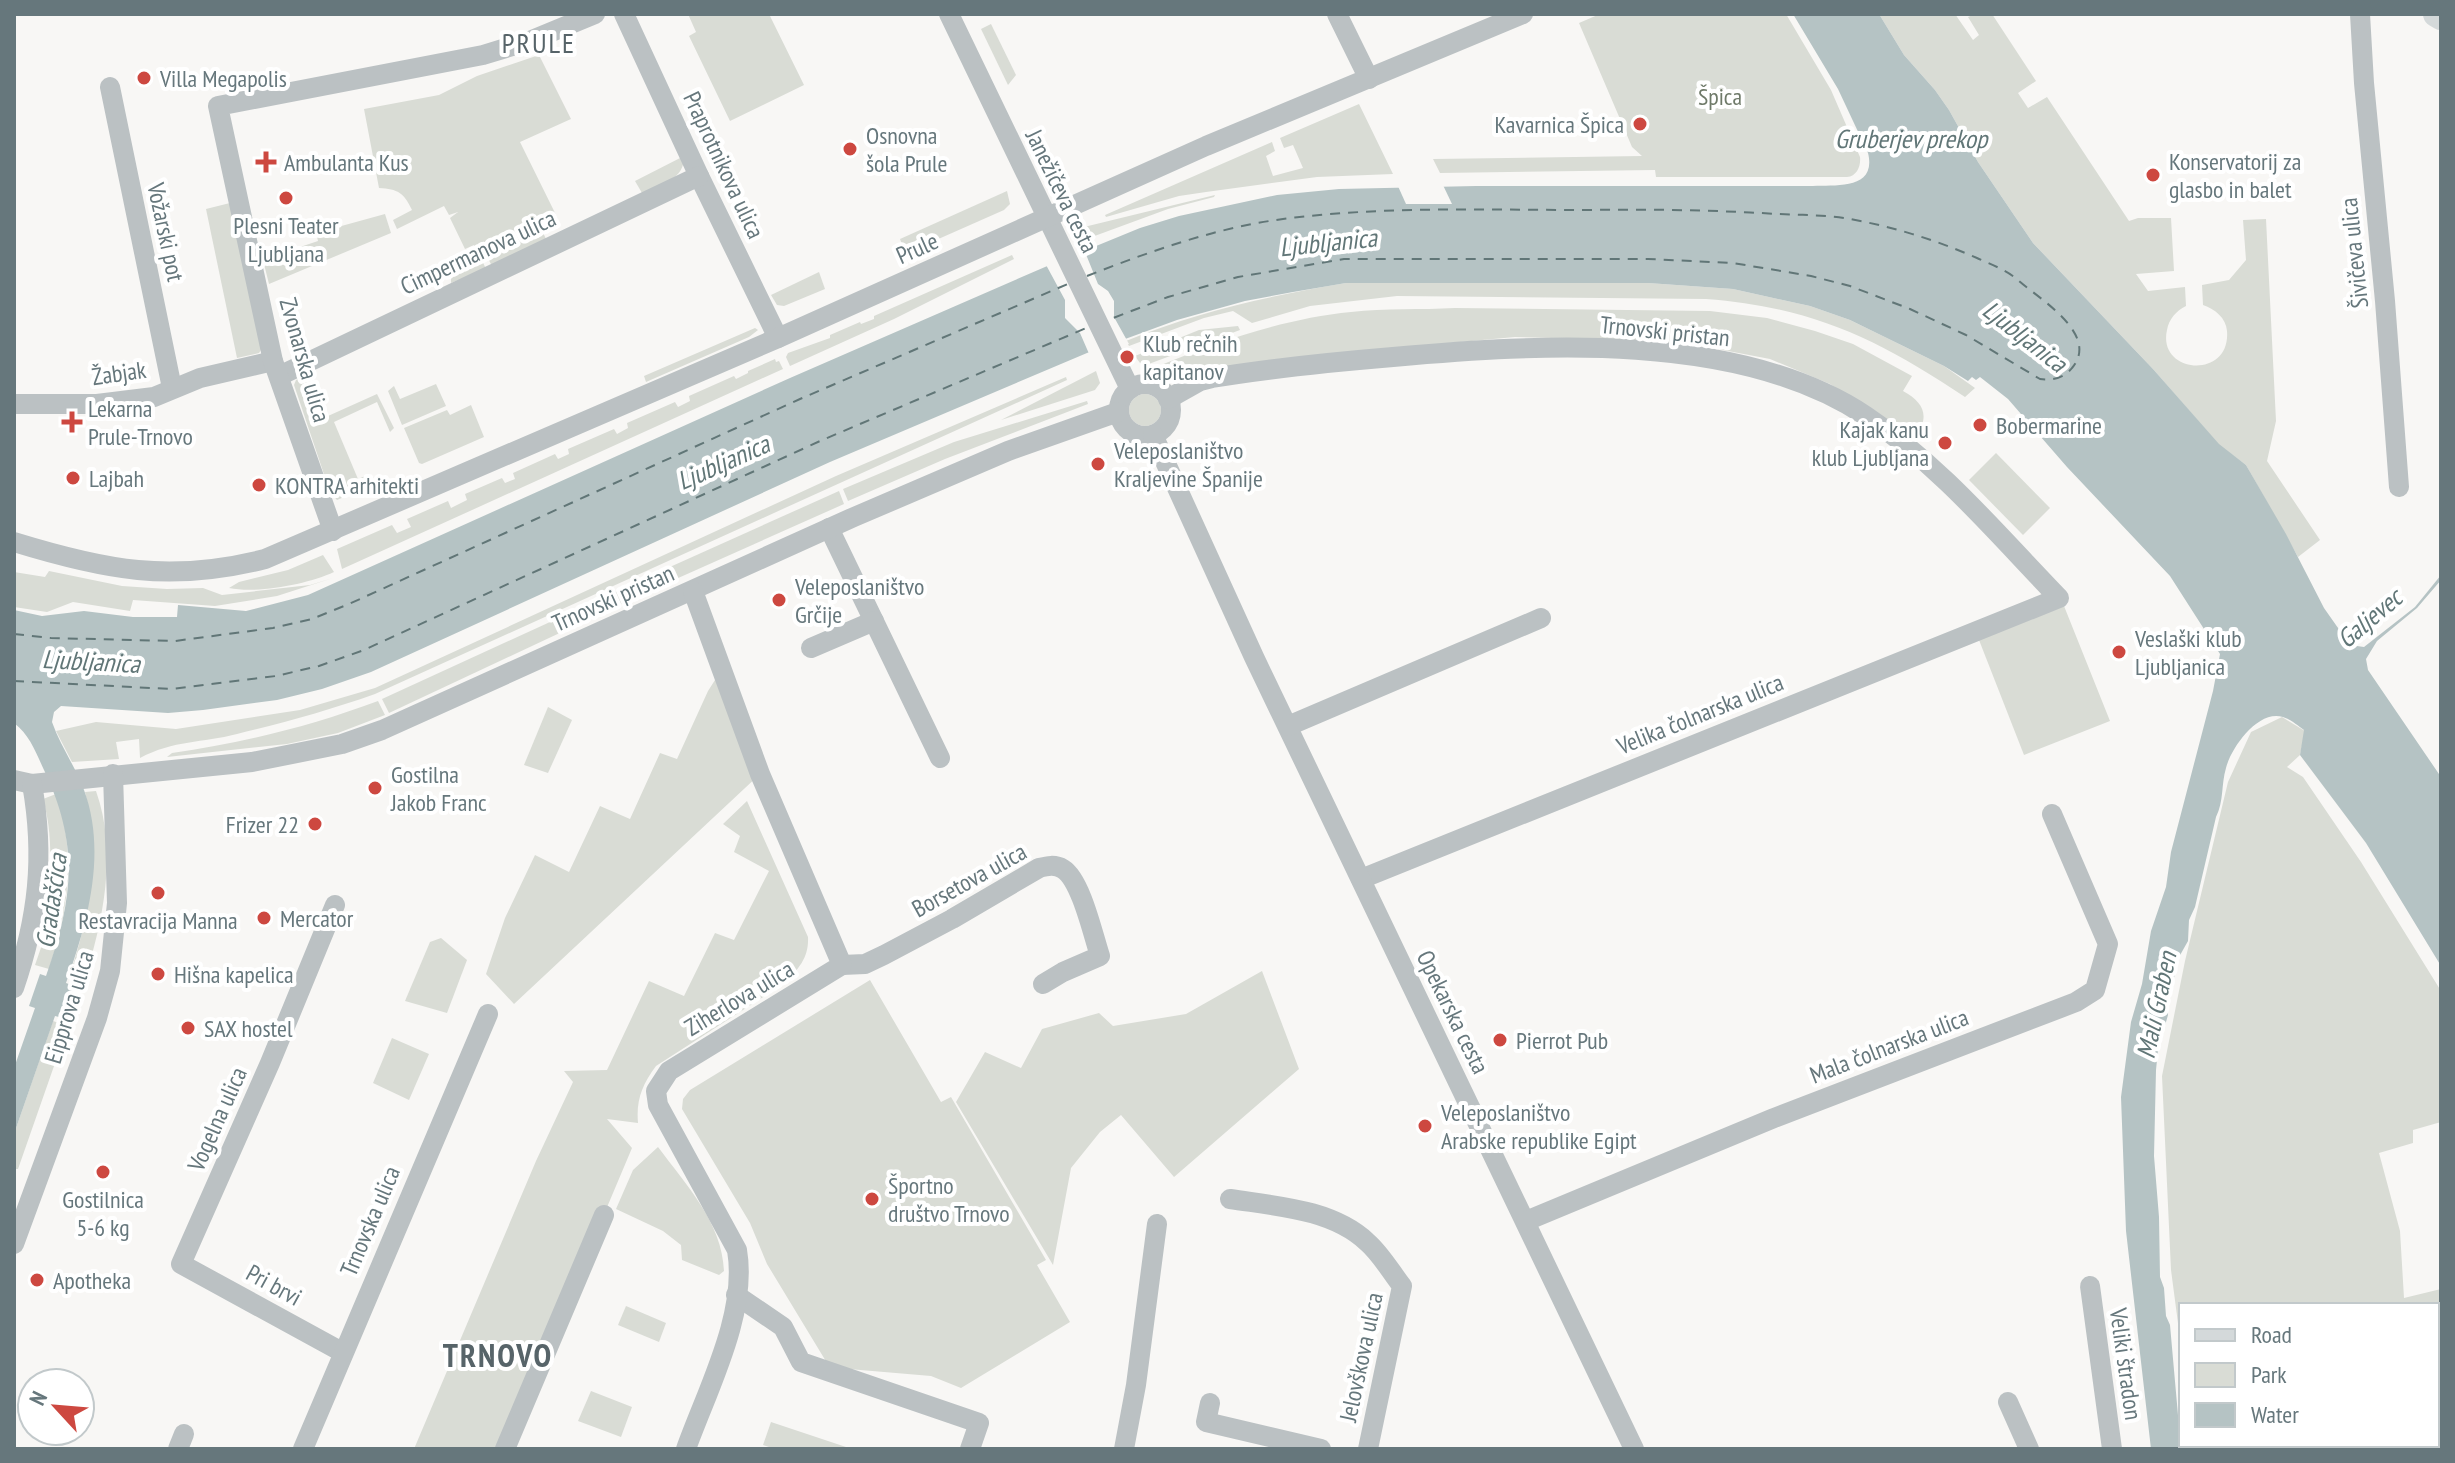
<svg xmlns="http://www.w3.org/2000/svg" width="2455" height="1463" font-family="'PT Sans Narrow',sans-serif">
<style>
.green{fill:#d9dcd5}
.water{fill:#b5c3c4}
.pier{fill:#f8f7f5}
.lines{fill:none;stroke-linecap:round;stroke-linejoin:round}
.ferry{stroke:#617677;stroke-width:2;stroke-dasharray:10 8;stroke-linecap:butt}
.minor{stroke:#bbc1c3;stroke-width:20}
.major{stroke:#d4d9da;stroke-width:26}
.poi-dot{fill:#cd4840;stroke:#fff;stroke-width:3}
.labels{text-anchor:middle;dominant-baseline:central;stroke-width:8;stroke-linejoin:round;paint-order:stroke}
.poi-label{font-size:24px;fill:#66777c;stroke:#fff;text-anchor:start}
.park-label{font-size:24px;fill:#6f7a69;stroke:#fff}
.street-label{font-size:24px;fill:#66777c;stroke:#fff}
.water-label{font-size:26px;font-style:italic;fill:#617677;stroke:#fff}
.quarter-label{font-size:28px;letter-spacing:2px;fill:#576469;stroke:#fff}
.district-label{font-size:32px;font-weight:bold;letter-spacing:2px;fill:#576469;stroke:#fff}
</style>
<rect width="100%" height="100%" fill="#f8f7f5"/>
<!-- green -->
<g class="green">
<polygon points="688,14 769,14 804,85 730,121 689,36 696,32"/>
<path d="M1600,14H1786L1831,90L1860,157C1861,166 1857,176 1847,177H1656L1655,170L1440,173L1433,159L1642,156L1632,147L1579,23Z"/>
<path d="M1879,14H1955L1973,40L1979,35L1968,17L1975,14H1992L2036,81L2018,93L2028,108L2047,97L2129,221L2138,218H2171L2174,271L2136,274L2148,291L2185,287L2186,306C2176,311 2169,319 2167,330C2157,374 2231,380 2227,331C2226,318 2215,309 2203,305L2202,285L2229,280L2246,260L2243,220L2266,219L2276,421L2267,461L2320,540L2298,557L2246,465L2219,445L2153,369L2033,243L1978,162L1949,110L1935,90L1904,55Z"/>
<polygon points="991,24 1016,75 1008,85 981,29"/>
<path d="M539,55L571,119L520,142L558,219L540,226L546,239L492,266L485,253L480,256L486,269L451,283V277L471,267L472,263L468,254L476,250L474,245L465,249L450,218L458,212L449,215L444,206L397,229L393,220L412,210C404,193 398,189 379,188L364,109L439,95L477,76Z"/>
<polygon points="1359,104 1393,174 1317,177 1206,192 1179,196 1106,217 1105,215 1272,142 1275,151 1266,156 1273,176 1303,168 1293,145 1284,148 1280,138"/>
<path d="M684,156C685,180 660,184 642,193L635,181Z"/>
<polygon points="1007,191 1010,204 1004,210 909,252 904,250 900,239"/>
<polygon points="1215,195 1214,197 1168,209 1081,241 1078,238 1079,230 1084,227"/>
<polygon points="230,203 262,348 259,353 237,358 206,209"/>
<polygon points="385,214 391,233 269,284 261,252 273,249 276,255 318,241 316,233"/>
<polygon points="1012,255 1014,259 894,319 790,366 786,357 788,353 830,338 830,335 860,322 861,324 874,319 874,316"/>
<polygon points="819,272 825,289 784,306 777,305 771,295"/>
<path d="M1346,283H1648L1733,289L1810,306L1850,320L1944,366L1975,388L1965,397C1878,339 1812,307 1706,299L1397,296L1310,306L1252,323L1233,311L1204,318L1129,346L1126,341C1199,311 1269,296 1346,283Z"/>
<path d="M1455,308L1710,311L1767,318L1815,331L1853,344L1912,376L1903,391C1925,403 1931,418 1913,439L1830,384L1770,359L1707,347L1626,340L1515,337L1362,351L1210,371L1208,367C1193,370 1171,380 1160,368L1161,365C1220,341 1287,318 1351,312C1385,308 1421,310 1455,308Z"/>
<polygon points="1238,326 1240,330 1146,365 1140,363 1135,356 1199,330"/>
<polygon points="755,328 758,330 749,337 646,382 644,376"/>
<polygon points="775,359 776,362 779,361 783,369 342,569 337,549 392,525 397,533 411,527 407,519 448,501 451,508 467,500 465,494 502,478 505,483 515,479 513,473 555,454 558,459 569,454 568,449 614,429 617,434 628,428 627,423 675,402 678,407 690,401 689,396 734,376 736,379 748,373 748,371"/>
<polygon points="1096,371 1100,383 1095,390 1001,420"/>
<polygon points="309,373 328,416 377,394 394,428 390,432 377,402 334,422 358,479 370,474 375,484 337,500 330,492 294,385 296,380"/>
<path d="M1066,377L1067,380L375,694C330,710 283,723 237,734C202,743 174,740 140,758L139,739L116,742L119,759L72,762L56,731L96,722L176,729L300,710L375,688L836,476Z"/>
<polygon points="436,384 446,406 402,425 388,391 394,386 400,399"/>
<circle cx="1145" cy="410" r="16"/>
<polygon points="1087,401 1088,404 945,459 848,501 843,489 954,442"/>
<polygon points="471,405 484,437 422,464 419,463 404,428 447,410 450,415"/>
<polygon points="1996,453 2050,508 2023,535 1969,480"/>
<polygon points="839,491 844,504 667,583 661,571"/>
<path d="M323,555L334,572C308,584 258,594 229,588L239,582L288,570Z"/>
<polygon points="49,571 122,586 167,589 203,588 222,595 310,585 333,578 277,596 215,606 133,600 130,611 73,602 47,612 14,607 14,572 45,577"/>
<polygon points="657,573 662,585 389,713 382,699"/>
<polygon points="2064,606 2110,721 2024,755 1979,640"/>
<polygon points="722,669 760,774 514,1004 486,974 505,918 535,855 569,872 600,806 630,819 660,753 677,759 708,691"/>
<path d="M378,701L385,715L338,733L287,744L167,757L172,753C243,743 311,726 378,701Z"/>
<polygon points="548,707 572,720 548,773 524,765"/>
<polygon points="2282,717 2305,731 2300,755 2287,767 2303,777 2361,862 2441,991 2441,1122 2413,1130 2413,1143 2379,1153 2400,1231 2404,1298 2441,1289 2441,1449 2195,1449 2194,1445 2437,1445 2437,1305 2181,1305 2181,1346 2171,1270 2162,1076 2185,961 2228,782 2251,732"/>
<path d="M96,791C118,853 103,921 84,982L69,977C90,915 101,855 85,792Z"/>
<path d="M56,794C77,853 68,912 49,969L35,965L44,939L42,938C49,891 56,844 43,799Z"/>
<path d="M747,801L808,937C809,958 799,968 785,983L656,1066C642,1085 636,1100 638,1123L607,1119L632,1148L505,1449H414L536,1161L573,1082L564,1071L607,1070L649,981L684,996L715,933L734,940L769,871L734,852L740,836L723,824Z"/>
<polygon points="441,938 467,960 447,1013 405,1001 430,942"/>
<polygon points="1262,971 1299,1069 1174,1177 1121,1115 1100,1132 1071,1168 1053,1265 956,1102 985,1052 1021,1068 1042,1029 1099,1013 1113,1026 1186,1014"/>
<polygon points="870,980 941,1102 951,1097 1046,1260 1037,1265 1070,1322 961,1388 931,1376 837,1368 827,1363 767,1264 750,1223 682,1109 683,1099 690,1090"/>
<polygon points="53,1021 68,1026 18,1169 15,1169 14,1172 14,1134"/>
<polygon points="392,1038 429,1054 409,1100 373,1083"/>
<path d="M658,1147C686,1185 722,1222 724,1271L719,1275L682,1260L681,1245L663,1231L616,1209L633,1170Z"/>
<polygon points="626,1306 666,1323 659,1342 618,1325"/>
<polygon points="591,1391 632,1407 621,1437 578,1421"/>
<polygon points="771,1422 852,1449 775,1449 763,1445"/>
</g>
<!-- water -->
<path class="water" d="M1793,14H1879L1904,55L1935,90L1949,110L1978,162L2033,243L2153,369L2219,444L2246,465L2286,534L2324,608L2350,645L2364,647L2415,607L2441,575V580L2417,608L2377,641L2366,659L2368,670L2441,777V966L2366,843L2300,755L2304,730C2298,726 2290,719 2283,717C2258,709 2231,748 2226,768C2221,785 2224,801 2216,817L2195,907L2189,920L2188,941L2179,957L2168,1002V1015L2158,1050L2156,1070L2154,1156L2159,1217L2160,1277L2164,1288L2166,1316L2170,1325L2181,1449H2151L2126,1231L2121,1097L2131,1022L2142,984L2151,931L2166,887L2171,852L2213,691L2220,654L2170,576L2067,467L2008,399L1980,377L1976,380L1972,377L1968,381L1944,366L1850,320L1810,306L1733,289L1648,283H1346L1293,292L1245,301L1177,320L1087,353L830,462L371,672L322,689L277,700L203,710L168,713L61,706L54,712L52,722C60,745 75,766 84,790C107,852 88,922 66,983L74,986L63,1018L55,1016L14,1134V1068L35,1008L29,1006L40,974L46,976C73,899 80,846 44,770C36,753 30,735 14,723V610L42,616L84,611L133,617H177L178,605L246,611L308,595L790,378L1045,267L1140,228L1179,216L1277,195L1339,189L1476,186H1813C1836,185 1877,190 1868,153L1838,89Z"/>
<!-- pier -->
<g class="pier">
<polygon points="1442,183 1452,204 1406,204 1397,184"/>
<polygon points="1083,247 1098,284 1108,291 1114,301 1114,317 1129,344 1090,356 1080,333 1065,318 1065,300 1045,263"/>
</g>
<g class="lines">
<!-- ferry -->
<g class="ferry">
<path d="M1087,276C1151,251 1215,228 1283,219C1383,206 1485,210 1585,210C1650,209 1714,210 1778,214C1802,215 1827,215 1850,219C1894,227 1936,240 1977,258C1992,265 2007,270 2019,281C2041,300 2100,335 2072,368C2064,378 2052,381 2040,379L1966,335L1910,309L1850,286L1811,276L1733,263L1648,259H1344L1238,277L1168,297L1108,320"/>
<polyline points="14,634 51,638 175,641 273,628 312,619 349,604 800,399 1070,283"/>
<polyline points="14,681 171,689 276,676 319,666 364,650 820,441 1091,326"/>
</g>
<!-- minor -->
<g class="minor">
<polyline points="624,14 699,176 778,338"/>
<polyline points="949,14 1130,389"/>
<polyline points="1337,14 1369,79"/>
<polyline points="2360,14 2364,83 2385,301 2399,487"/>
<polyline points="110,87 172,388"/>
<polyline points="279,376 699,176"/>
<circle cx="1145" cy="410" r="26"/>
<path d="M1168,399L1200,381L1212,378C1272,368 1333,362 1393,357C1538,344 1739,331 1866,416C1941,466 1997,534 2059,598L1361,879"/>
<polyline points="14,404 97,404 154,397 200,378 273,361"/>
<polyline points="1153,435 1254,657 1634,1449"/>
<polyline points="829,528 940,758"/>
<polyline points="333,531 273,361 218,106 483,55 532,40 595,14"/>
<path d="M14,542C105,570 170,583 265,559L778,338L1206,146L1523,14"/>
<polyline points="811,648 874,621"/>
<polyline points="1288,726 1541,618"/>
<polyline points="14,780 32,784 252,762 342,744 382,730 854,517 1008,451 1118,412"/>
<polyline points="335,905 270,1063 181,1264 342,1352"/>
<path d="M842,965L865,964L884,955L952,919L1039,868C1047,866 1055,864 1063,869C1081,880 1093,935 1100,956L1063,972L1043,984"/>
<path d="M14,988C38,918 45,857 32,784"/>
<path d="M1230,1199C1275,1206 1332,1209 1367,1242C1381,1254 1391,1272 1402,1286L1368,1449"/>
<polyline points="1526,1221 1774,1118 2076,1002 2095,990 2108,944 2052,814"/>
<polyline points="14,1244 97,1018 110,971 117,903 113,774"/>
<polyline points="2090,1286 2112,1449"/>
<polyline points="736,1295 783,1327 801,1362 979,1423 970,1449"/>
<polyline points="2008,1402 2029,1449"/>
<polyline points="1210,1403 1206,1422 1321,1449"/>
<polyline points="178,1449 184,1434"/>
<polyline points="303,1449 488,1014"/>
<polyline points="505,1449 604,1215"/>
<path d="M686,1449C707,1390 748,1314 737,1250L658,1105L656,1091L669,1071L842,965L760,774L693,591"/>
<polyline points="1124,1449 1136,1385 1157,1224"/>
</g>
<!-- major -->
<polyline class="major" points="2436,14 2441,17"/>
</g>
<!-- markers -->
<g class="poi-dot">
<circle cx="144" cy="78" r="8"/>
<circle cx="1640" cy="124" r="8"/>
<circle cx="850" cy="149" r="8"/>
<path d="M262 150h8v8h8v8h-8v8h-8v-8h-8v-8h8z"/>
<circle cx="2153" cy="175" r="8"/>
<circle cx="286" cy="198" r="8"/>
<circle cx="1127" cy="357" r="8"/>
<path d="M68 410h8v8h8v8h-8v8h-8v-8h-8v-8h8z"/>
<circle cx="1980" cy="425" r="8"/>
<circle cx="1945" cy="443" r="8"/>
<circle cx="1098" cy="464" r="8"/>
<circle cx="73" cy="478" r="8"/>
<circle cx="259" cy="485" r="8"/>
<circle cx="779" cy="600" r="8"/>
<circle cx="2119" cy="652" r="8"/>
<circle cx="375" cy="788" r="8"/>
<circle cx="315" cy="824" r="8"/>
<circle cx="158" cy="893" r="8"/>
<circle cx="264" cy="918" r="8"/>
<circle cx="158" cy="974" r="8"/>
<circle cx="188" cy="1028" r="8"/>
<circle cx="1500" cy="1040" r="8"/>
<circle cx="1425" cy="1126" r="8"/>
<circle cx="103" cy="1172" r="8"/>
<circle cx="872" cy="1199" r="8"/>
<circle cx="37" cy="1280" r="8"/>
</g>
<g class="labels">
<!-- poi labels -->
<g class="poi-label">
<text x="160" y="78">Villa Megapolis</text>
<text x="1624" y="124" text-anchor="end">Kavarnica Špica</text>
<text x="866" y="135">Osnovna<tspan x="866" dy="28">šola Prule</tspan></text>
<text x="2169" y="161">Konservatorij za<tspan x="2169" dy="28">glasbo in balet</tspan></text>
<text x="284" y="162">Ambulanta Kus</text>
<text x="286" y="225" text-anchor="middle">Plesni Teater<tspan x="286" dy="28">Ljubljana</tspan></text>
<text x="1143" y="343">Klub rečnih<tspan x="1143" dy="28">kapitanov</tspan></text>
<text x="88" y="408">Lekarna<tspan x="88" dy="28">Prule-Trnovo</tspan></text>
<text x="1996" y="425">Bobermarine</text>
<text x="1929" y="429" text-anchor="end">Kajak kanu<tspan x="1929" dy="28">klub Ljubljana</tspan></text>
<text x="1114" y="450">Veleposlaništvo<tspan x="1114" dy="28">Kraljevine Španije</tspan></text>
<text x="89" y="478">Lajbah</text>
<text x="275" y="485">KONTRA arhitekti</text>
<text x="795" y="586">Veleposlaništvo<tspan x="795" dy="28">Grčije</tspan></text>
<text x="2135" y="638">Veslaški klub<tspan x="2135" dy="28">Ljubljanica</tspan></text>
<text x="391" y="774">Gostilna<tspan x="391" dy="28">Jakob Franc</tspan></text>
<text x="299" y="824" text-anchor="end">Frizer 22</text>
<text x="280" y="918">Mercator</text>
<text x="158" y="920" text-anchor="middle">Restavracija Manna</text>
<text x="174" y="974">Hišna kapelica</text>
<text x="204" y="1028">SAX hostel</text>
<text x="1516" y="1040">Pierrot Pub</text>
<text x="1441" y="1112">Veleposlaništvo<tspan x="1441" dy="28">Arabske republike Egipt</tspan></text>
<text x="888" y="1185">Športno<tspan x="888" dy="28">društvo Trnovo</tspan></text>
<text x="103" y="1199" text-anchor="middle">Gostilnica<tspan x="103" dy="28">5-6 kg</tspan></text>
<text x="53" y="1280">Apotheka</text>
</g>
<!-- park labels -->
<g class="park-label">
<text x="1720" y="96">Špica</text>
</g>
<!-- street labels -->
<g class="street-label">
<text transform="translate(724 165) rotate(65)">Praprotnikova ulica</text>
<text transform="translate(1062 191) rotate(64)">Janežičeva cesta</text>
<text transform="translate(166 232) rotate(78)">Vožarski pot</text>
<text transform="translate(917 248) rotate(-24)">Prule</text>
<text transform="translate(478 252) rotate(-25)">Cimpermanova ulica</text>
<text transform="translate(2354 253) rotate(-96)">Šivičeva ulica</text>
<text transform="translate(1665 331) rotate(6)">Trnovski pristan</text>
<text transform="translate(305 360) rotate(74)">Zvonarska ulica</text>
<text transform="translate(119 373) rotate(-8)">Žabjak</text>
<text transform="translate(613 598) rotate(-24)">Trnovski pristan</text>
<text transform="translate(1700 714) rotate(-22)">Velika čolnarska ulica</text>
<text transform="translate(969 880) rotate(-29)">Borsetova ulica</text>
<text transform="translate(739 998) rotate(-31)">Ziherlova ulica</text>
<text transform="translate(69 1007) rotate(-73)">Eipprova ulica</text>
<text transform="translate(1453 1012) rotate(64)">Opekarska cesta</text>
<text transform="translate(1889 1046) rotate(-21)">Mala čolnarska ulica</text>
<text transform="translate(217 1119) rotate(-66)">Vogelna ulica</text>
<text transform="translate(370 1221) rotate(-67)">Trnovska ulica</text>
<text transform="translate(274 1285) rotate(29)">Pri brvi</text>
<text transform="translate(1361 1357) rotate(-78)">Jelovškova ulica</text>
<text transform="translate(2126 1364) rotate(82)">Veliki štradon</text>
</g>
<!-- water labels -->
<g class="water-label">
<text x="1911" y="138">Gruberjev prekop</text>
<text transform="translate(1328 242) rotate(-6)">Ljubljanica</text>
<text transform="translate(2025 336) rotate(38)">Ljubljanica</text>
<text transform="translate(723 462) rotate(-24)">Ljubljanica</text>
<text transform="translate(2369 618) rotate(-40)">Galjevec</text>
<text transform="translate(91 661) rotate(3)">Ljubljanica</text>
<text transform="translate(51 901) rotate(-82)">Gradaščica</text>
<text transform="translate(2156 1005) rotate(-78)">Mali Graben</text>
</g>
<!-- quarter labels -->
<g class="quarter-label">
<text x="539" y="42">PRULE</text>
</g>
<!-- district labels -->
<g class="district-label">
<text x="498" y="1355">TRNOVO</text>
</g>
</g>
<!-- border -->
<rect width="2455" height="1463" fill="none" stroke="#66777c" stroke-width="32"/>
<!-- legend -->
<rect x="2179" y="1303" width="260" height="144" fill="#ffffff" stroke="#c2c9cb" stroke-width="2"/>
<rect x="2195" y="1329" width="40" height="12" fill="#d4d9da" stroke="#c2c9cb" stroke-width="2"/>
<text x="2251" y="1343" font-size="24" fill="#66777c">Road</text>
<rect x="2195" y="1363" width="40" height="24" fill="#d9dcd5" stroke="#c2c9cb" stroke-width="2"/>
<text x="2251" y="1383" font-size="24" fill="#66777c">Park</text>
<rect x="2195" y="1403" width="40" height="24" fill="#b5c3c4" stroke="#c2c9cb" stroke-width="2"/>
<text x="2251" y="1423" font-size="24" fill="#66777c">Water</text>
<!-- north arrow -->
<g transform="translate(56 1407) rotate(296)"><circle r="38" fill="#ffffff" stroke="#c2c9cb" stroke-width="2"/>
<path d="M0-6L14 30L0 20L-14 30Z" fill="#cd4840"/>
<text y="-12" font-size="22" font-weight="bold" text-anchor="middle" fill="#66777c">N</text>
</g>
</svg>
